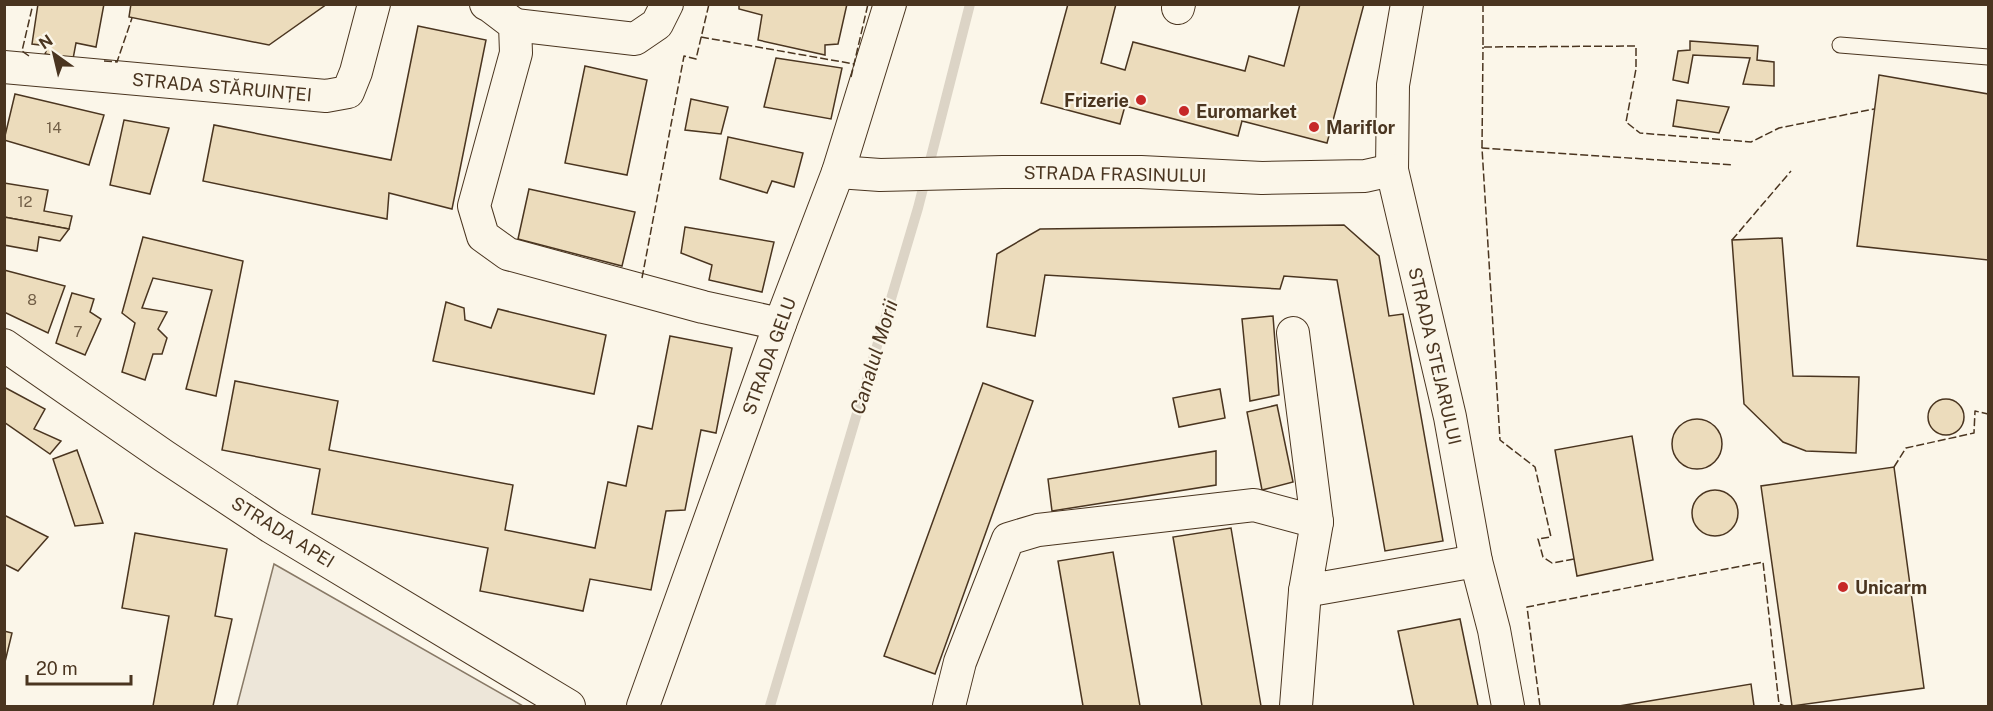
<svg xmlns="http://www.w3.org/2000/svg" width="1993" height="711" font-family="'Public Sans',sans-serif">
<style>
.green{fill:#ede6d9;stroke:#887966;stroke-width:1.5}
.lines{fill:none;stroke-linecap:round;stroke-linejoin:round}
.stream{stroke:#dcd4c6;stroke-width:10}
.building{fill:#ecdcbc;stroke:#4a3520;stroke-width:1.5}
.service-casing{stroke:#4a3520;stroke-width:17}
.minor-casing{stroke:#4a3520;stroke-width:34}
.service{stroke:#fbf6e9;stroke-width:15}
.minor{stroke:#fbf6e9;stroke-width:32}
.fence{stroke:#4a3520;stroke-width:1.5;stroke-dasharray:8 3;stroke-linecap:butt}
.poi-dot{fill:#c62828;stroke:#fbf6e9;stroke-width:2}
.labels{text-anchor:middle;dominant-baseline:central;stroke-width:4.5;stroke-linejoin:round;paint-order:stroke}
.number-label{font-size:15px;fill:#725f47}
.street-label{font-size:18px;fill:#4a3520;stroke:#fbf6e9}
.poi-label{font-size:18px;font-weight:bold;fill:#4a3520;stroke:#fbf6e9;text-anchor:start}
.water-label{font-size:20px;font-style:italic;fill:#4a3520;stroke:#fbf6e9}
</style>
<rect width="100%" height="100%" fill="#fbf6e9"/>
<!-- green -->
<polygon class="green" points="274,564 523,706 237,706"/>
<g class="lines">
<!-- stream -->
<polyline class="stream" points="770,706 918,208 970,4"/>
</g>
<!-- building -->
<g class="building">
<polygon points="38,4 104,4 96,47 76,43 73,59 45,54 48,46 32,44"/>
<polygon points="131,4 327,4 269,45 129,17"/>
<polygon points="739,4 847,4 838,44 825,45 825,55 758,40 762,15 739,9"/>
<polygon points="1068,4 1116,4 1101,63 1125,70 1133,42 1245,71 1249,56 1284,66 1300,4 1364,4 1327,143 1242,121 1238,136 1125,106 1120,124 1041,103"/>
<polygon points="418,26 486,40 452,209 389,193 387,219 203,181 214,125 391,160"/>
<polygon points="1690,41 1758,46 1757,60 1774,62 1774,86 1743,84 1750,58 1693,55 1688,83 1673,80 1678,51 1690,50"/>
<polygon points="776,58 842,68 831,119 764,107"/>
<polygon points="585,66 647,80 627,175 565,163"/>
<polygon points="1879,75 1988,94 1988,260 1857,246"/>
<polygon points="15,94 104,115 89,165 4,140"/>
<polygon points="691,99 728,107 721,134 685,130"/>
<polygon points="1677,100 1729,107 1719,133 1673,126"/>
<polygon points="124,120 169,128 150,194 110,185"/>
<polygon points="728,137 803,153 794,187 772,181 767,193 720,179"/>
<polygon points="4,183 48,190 44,211 72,216 69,229 4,217"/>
<polygon points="529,189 635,212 622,266 518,239"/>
<polygon points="4,217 69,229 60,241 39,237 37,251 4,245"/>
<polygon points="1344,225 1379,256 1389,316 1403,314 1443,541 1385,551 1337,280 1284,276 1280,289 1045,275 1035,336 987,327 997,254 1040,229"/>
<polygon points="685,227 774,242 762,292 709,280 712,265 681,253"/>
<polygon points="143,237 243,261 216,396 186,389 212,290 153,278 142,308 167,312 158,329 167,338 162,354 153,354 145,380 122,372 135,323 122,313"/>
<polygon points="1782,238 1793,376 1859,377 1856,453 1806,451 1783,442 1744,404 1732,240"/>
<polygon points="4,270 65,286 48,333 4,312"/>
<polygon points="72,293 94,299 90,312 101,319 85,355 56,343"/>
<polygon points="446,302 464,308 465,320 491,328 498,309 606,335 594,394 433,361"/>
<polygon points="1273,316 1279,395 1250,401 1242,319"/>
<polygon points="670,336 732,348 716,433 701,430 685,510 666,511 651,590 590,579 583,611 480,591 488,548 312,514 320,469 222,450 235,381 338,401 329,450 513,485 505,530 595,548 608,482 626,486 638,426 652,429"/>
<polygon points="983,383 1033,401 935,674 884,656"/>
<polygon points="4,387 45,409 34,429 61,441 50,454 4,422"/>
<polygon points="1220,389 1225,418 1179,427 1173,398"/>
<circle cx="1946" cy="417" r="18"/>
<polygon points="1277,405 1293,482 1262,490 1247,412"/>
<circle cx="1697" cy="444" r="25"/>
<polygon points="1632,436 1653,560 1577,576 1555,450"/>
<polygon points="77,450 103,523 75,526 53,459"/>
<polygon points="1216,451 1216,485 1052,511 1048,479"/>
<polygon points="1894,467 1924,688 1792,706 1761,486"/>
<circle cx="1715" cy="513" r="23"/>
<polygon points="4,515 48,537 18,571 4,564"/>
<polygon points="1231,528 1261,706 1202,706 1173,537"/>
<polygon points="135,533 227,549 215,616 232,619 213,706 153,706 169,616 122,608"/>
<polygon points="1113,552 1140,706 1083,706 1058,561"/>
<polygon points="1460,619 1478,706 1414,706 1398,631"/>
<polygon points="4,631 12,633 4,666"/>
<polygon points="1751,684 1754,706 1619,706"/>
</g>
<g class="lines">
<!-- service casing -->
<g class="service-casing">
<polyline id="service" points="1840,45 1988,57"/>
</g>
<!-- minor casing -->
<g class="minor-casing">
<g id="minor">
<polyline points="486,4 490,6 515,25 516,53 474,206 483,236 508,254 703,307 780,324"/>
<polyline points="1407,4 1393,85 1392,170 1450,417 1476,561 1494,630 1508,706"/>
<polyline points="1178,8 1179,4"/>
<polyline points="515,25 635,39 657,24 667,4"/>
<polyline points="4,67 326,96 348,92 356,72 374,4"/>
<polyline points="838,172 880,175 1003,172 1141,172 1262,178 1365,176 1392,170"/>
<polyline points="1293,333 1317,522"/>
<polyline points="4,345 164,456 271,527 569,706"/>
<polyline points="643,706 780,324 838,172 890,4"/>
<polyline points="949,706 960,662 1008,539 1038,530 1254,505 1317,522 1305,591 1476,561"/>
<polyline points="1296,706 1305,591"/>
</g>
</g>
<!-- service -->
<use href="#service" class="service"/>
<!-- minor -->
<use href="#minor" class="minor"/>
<!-- fence -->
<g class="fence">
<polyline points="1483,4 1483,47 1636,46 1636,69 1626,122 1640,133 1751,142 1779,128 1874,109"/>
<polyline points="701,37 854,64"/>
<polyline points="29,56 22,51 33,4"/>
<polyline points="104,61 117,62 132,18"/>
<polyline points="851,77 868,4"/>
<polyline points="1482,148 1483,47"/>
<polyline points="1732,240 1791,171"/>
<polyline points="642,278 684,56 696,59 709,4"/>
<polyline points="1894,467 1906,448 1974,433 1975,411 1988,414"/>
<polyline points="1574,559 1552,563 1543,557 1538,539 1551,537 1535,467 1500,440 1482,148 1733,165"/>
<polyline points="1540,706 1527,607 1763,562 1779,704 1785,706"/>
</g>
</g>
<!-- markers -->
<g class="poi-dot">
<circle cx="1141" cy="100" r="6"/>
<circle cx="1184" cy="111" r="6"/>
<circle cx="1314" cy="127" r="6"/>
<circle cx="1843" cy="587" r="6"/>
</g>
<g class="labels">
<!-- number labels -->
<g class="number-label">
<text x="54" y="127">14</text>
<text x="25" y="201">12</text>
<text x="32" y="299">8</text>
<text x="78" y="331">7</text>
</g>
<!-- street labels -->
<g class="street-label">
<text transform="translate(222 87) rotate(5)">STRADA STĂRUINȚEI</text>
<text transform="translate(1115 174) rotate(1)">STRADA FRASINULUI</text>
<text transform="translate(769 356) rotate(-70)">STRADA GELU</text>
<text transform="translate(1435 356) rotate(77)">STRADA STEJARULUI</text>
<text transform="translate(283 532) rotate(32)">STRADA APEI</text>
</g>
<!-- poi labels -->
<g class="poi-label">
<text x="1129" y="100" text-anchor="end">Frizerie</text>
<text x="1196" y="111">Euromarket</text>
<text x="1326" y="127">Mariflor</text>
<text x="1855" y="587">Unicarm</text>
</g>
<!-- water labels -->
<g class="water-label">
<text transform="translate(874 357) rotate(-73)">Canalul Morii</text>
</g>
</g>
<!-- border -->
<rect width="1993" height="711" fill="none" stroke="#4a3520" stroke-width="12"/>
<!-- north arrow -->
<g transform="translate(54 54) rotate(326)" stroke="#fbf6e9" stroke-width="4.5" paint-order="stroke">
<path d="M0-4.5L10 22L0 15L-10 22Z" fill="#4a3520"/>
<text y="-9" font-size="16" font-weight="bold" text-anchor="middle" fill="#4a3520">N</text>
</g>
<!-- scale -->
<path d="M27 675v9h104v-9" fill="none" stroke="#4a3520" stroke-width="3"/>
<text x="36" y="675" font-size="18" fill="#4a3520" stroke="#fbf6e9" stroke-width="4.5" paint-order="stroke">20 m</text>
</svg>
